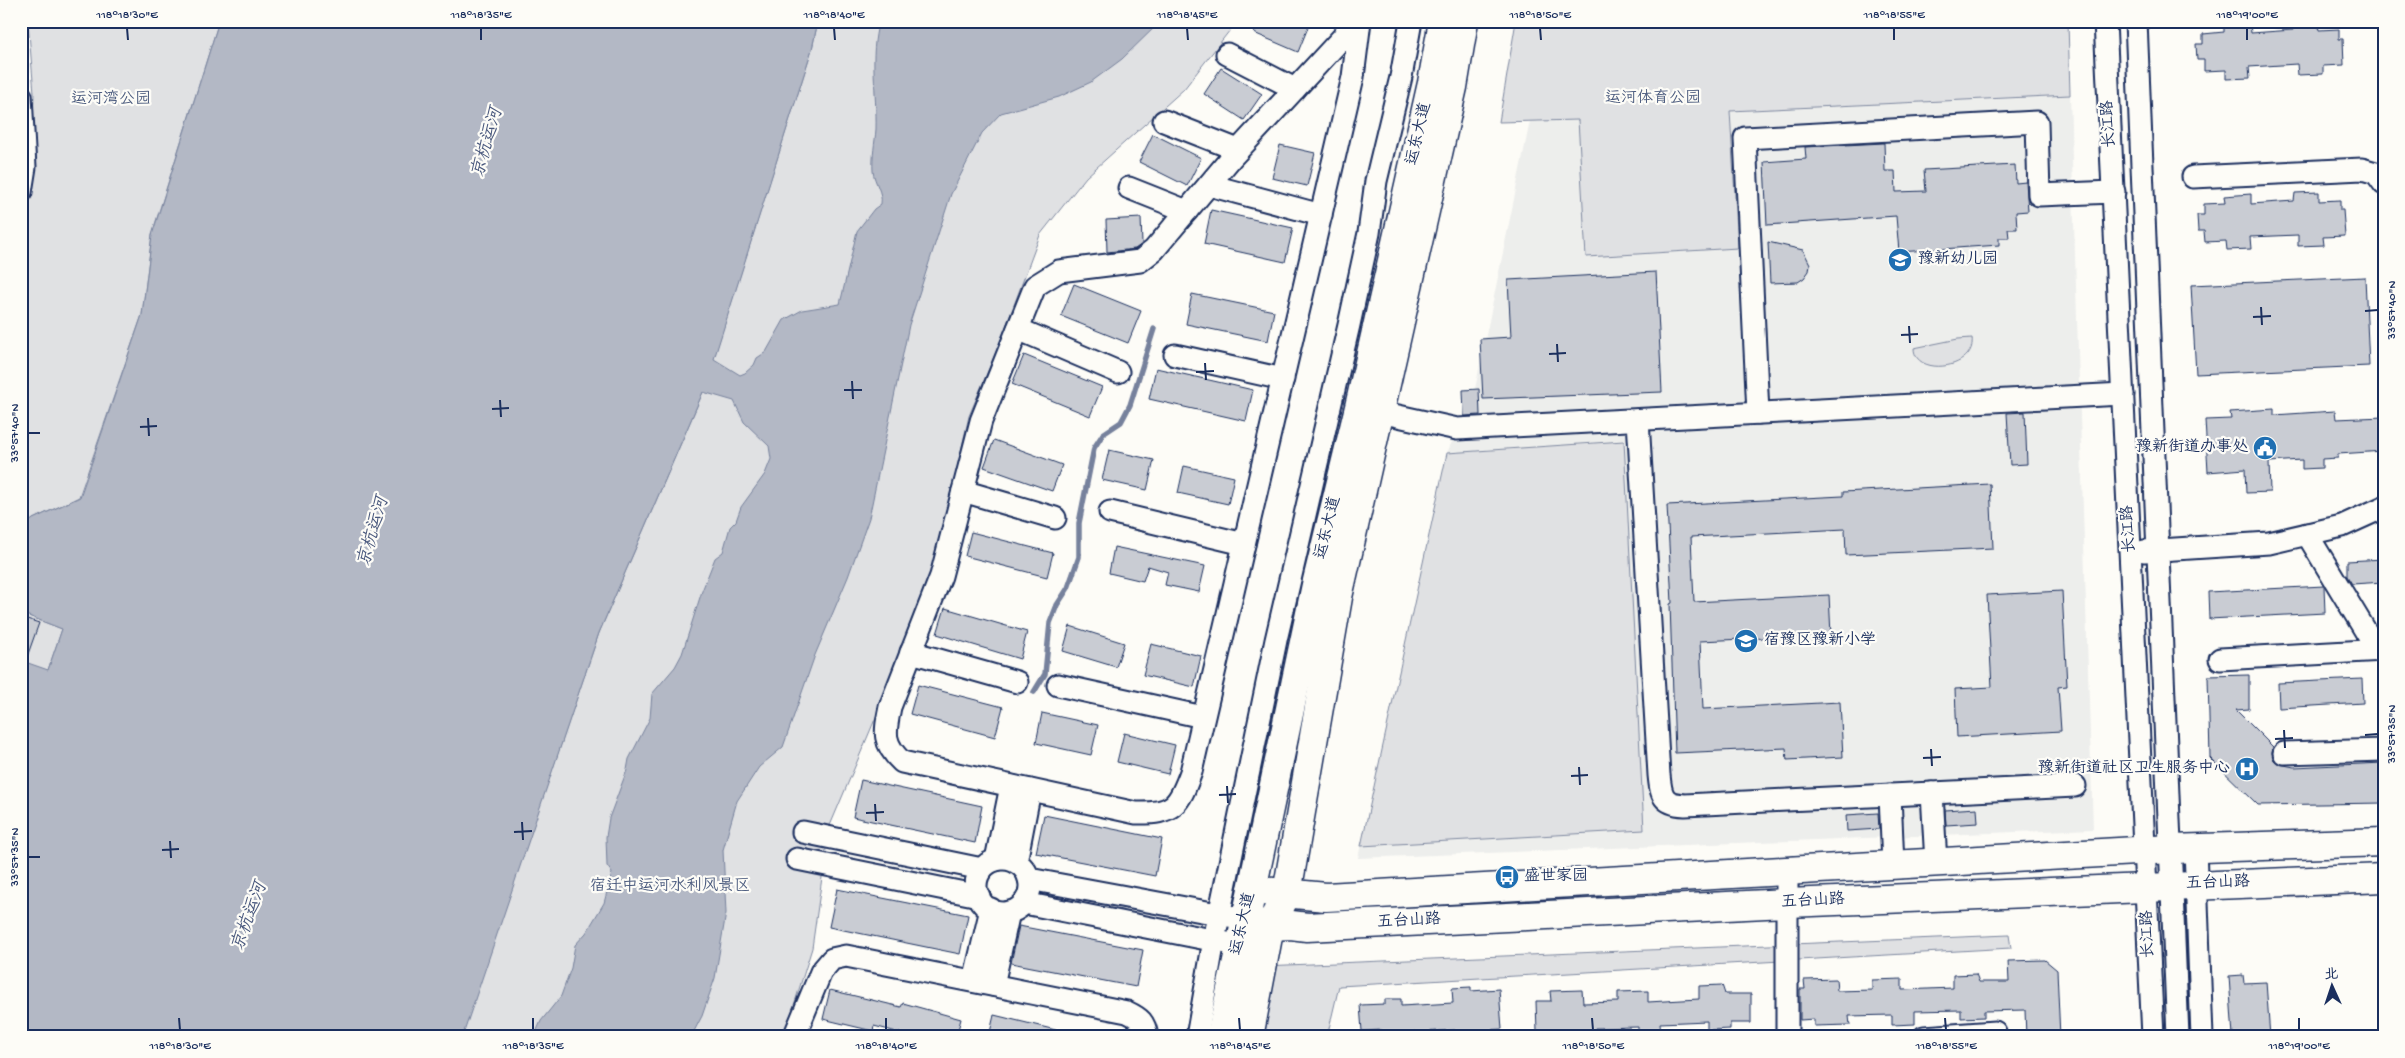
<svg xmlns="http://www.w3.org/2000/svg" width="2405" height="1058" font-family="'Gochi Hand','LXGW WenKai TC',sans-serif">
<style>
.built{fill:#edeeec}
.green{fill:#e0e1e3;stroke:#7e88a0}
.water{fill:#b3b8c5;stroke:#76819c}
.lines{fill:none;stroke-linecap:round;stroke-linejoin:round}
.stream{stroke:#76819c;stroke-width:5.5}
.building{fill:#c9ccd3;stroke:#1b2f5e}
.minor-casing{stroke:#1b2f5e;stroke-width:25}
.major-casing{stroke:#1b2f5e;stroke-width:31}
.minor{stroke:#fdfcf7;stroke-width:21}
.major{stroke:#fdfcf7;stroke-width:28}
.ticks{fill:none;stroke:#1b2f5e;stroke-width:2}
.labels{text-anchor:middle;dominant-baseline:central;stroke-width:4.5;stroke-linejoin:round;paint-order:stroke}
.park-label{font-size:16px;fill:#4c5c7f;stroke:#fdfcf7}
.street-label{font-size:16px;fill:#1b2f5e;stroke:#fdfcf7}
.poi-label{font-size:16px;fill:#1b2f5e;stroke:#fdfcf7;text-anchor:start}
.water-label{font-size:18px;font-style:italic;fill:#49587d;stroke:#fdfcf7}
.neatline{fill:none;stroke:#1b2f5e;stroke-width:2}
.ticks-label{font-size:12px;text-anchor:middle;fill:#1b2f5e}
</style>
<rect width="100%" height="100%" fill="#fdfcf7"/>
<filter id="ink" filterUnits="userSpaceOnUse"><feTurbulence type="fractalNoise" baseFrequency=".02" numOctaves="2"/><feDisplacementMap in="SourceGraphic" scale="10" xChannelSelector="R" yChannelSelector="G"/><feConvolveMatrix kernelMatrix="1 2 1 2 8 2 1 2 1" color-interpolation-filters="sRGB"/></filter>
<g filter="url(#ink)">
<!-- built -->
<polygon class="built" points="2070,95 2093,829 1358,858 1447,453 1475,389 1530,121 1579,120 1587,257 1738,248 1730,111"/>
<!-- green -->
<g class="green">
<polygon points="28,21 219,21 152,234 142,315 79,497 33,519 21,529 21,227 31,180 34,93"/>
<polygon points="818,21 1237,21 1184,89 1086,177 1040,235 1001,340 969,416 942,534 925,590 892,679 829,828 812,948 784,1037 461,1037 599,633 703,392 812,49"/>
<polygon points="1516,21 2068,21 2070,95 1730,111 1738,248 1586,257 1578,120 1499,122"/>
<path d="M1972,338C1977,370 1914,377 1914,348L1958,339Z"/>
<polygon points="1624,441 1644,830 1361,846 1447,453"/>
<polygon points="21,613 62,629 48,670 21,681"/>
<polygon points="2009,935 2011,948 1339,986 1327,1037 1249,1037 1263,966"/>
</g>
<!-- water -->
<path class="water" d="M219,21H818L812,49L714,359L740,375L745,373L754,365L757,358L766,352L784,320L802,310L840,304L857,231L874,209L881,204C883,192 874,182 873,171C872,156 875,143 876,129C877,93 869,56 879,21H1161L1122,59L1091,82L1059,97L1001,113L982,133L951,194L909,325L869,518L848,577L815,655L783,747L759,767L737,801L723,850L726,913L715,978L702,1016L691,1037H534L541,1021L561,996L571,968L575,945L586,933L604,903L612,873L607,866L606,837L609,818L627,770L629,759L650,718L652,694L675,667L682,654L702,591L715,558L723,552L730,527L736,521L741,507L765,474L771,459L769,446L744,422L734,401L703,392L599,633L464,1032L451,1036L430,1029L427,1037H21V681L28,663L48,670L62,629L21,613V529L33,519L80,497L142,315L152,235Z"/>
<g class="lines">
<!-- stream -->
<polyline class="stream" points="1034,692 1045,674 1050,623 1057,605 1068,588 1079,557 1079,523 1094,448 1103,434 1121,422 1130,405 1154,329"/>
</g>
<!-- building -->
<g class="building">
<polygon points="1259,21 1300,21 1309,25 1298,52 1254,33"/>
<polygon points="2317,21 2319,30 2339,29 2339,39 2343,39 2344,65 2323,66 2323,74 2298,75 2297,64 2249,67 2250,78 2226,79 2226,70 2204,71 2204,60 2197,60 2196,44 2203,44 2203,34 2224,32 2224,25 2250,24 2251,33 2293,30 2295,22"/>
<polygon points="1221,68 1262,94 1244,120 1204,94"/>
<polygon points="1153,134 1201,158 1187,186 1139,162"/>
<polygon points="1884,143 1885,171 1895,171 1896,192 1926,191 1924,170 2015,165 2016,183 2026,182 2028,211 2016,212 2017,229 2008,229 2009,238 1999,238 1999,245 1899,252 1896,216 1767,225 1764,162 1806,159 1805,147"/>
<polygon points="1280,145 1315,153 1307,186 1272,178"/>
<polygon points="2319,192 2319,201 2340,200 2340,210 2343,210 2345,236 2323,237 2324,245 2298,246 2298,235 2250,237 2251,249 2227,250 2226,241 2205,242 2204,231 2198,231 2197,215 2204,215 2204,204 2225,203 2224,196 2251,194 2251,204 2294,201 2295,193"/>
<polygon points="1211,210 1293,228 1285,262 1204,244"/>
<polygon points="1141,218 1142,244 1135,249 1107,252 1106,220"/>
<polygon points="1768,242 1803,250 1810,264 1809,271 1804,278 1798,282 1770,283"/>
<polygon points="1656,272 1662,392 1483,399 1480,339 1511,337 1508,280"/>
<polygon points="2365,277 2369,366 2196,374 2191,285"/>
<polygon points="1074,284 1141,311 1128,343 1061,316"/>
<polygon points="1192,294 1274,311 1268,341 1186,324"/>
<polygon points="1024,355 1102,387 1090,416 1012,384"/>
<polygon points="1156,368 1253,390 1246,421 1149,399"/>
<polygon points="1479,389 1480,415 1464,416 1463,390"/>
<polygon points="2274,409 2274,415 2335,411 2336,419 2384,417 2384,451 2338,454 2338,458 2322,459 2322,468 2302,469 2302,460 2269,462 2270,492 2246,493 2245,469 2208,472 2205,420 2231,419 2230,412"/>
<polygon points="2025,412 2027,464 2010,465 2007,413"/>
<polygon points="994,440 1062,465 1052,491 984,467"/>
<polygon points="1109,450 1154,460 1147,490 1102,480"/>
<polygon points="1184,466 1234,477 1228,504 1178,493"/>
<polygon points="1990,484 1993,548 1846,555 1845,529 1691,537 1694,602 1829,595 1831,635 1700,641 1703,709 1840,702 1843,757 1787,760 1786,748 1675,753 1670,604 1672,603 1667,505 1843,496 1843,492"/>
<polygon points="971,532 1053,553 1047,577 965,556"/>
<polygon points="1114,547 1205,566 1199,592 1165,585 1168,572 1148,566 1143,581 1109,573"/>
<polygon points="2384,559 2384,582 2352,584 2347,576 2347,561"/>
<polygon points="2324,586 2325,613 2209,619 2208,592"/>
<polygon points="2062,591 2067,686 2058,687 2061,731 1957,737 1955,689 1992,687 1987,595"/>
<polygon points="945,608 1027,632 1020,659 937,634"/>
<polygon points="21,617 39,623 23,668 21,668"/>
<polygon points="1070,626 1124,643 1116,667 1063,651"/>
<polygon points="1151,644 1201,656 1194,687 1143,675"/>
<polygon points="2249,675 2249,709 2236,710 2273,747 2272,753 2274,760 2279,764 2294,767 2384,763 2384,803 2258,805 2210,758 2208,676"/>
<polygon points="2362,679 2363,703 2279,708 2278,683"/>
<polygon points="918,685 1003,707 995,737 910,714"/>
<polygon points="1042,713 1098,725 1091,755 1036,743"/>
<polygon points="1124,733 1175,745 1168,774 1117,762"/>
<polygon points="861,780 982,806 975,843 853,817"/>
<polygon points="1977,808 1978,823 1946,825 1945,810"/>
<polygon points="1878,813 1879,829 1847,831 1846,815"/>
<polygon points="1044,815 1162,839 1155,876 1036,853"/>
<polygon points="837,889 968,915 960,954 829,927"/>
<polygon points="1019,926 1143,950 1136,987 1011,963"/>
<polygon points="2045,960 2057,970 2060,1037 2026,1037 2025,1010 1984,1011 1984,1017 1961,1018 1961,1010 1915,1011 1915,1024 1892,1025 1892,1015 1849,1016 1850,1025 1814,1026 1814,1019 1800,1020 1800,989 1805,989 1804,980 1836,979 1837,991 1872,990 1872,980 1902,979 1902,990 1953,988 1953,975 1976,974 1979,982 2009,982 2008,961"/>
<polygon points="2243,975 2244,983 2266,982 2270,1037 2233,1037 2229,976"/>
<polygon points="1722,985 1725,994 1751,994 1751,1023 1730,1023 1730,1029 1707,1030 1707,1021 1660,1023 1661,1036 1638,1037 1638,1027 1595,1028 1595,1037 1559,1037 1559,1031 1537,1032 1536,1001 1551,1001 1550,991 1582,990 1583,1003 1618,1002 1618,992 1648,991 1648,1002 1699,999 1699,986"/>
<polygon points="1471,987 1471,991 1499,989 1502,1029 1482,1030 1482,1037 1455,1037 1455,1030 1403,1033 1404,1037 1382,1037 1382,1030 1362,1031 1360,1005 1385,1004 1385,999 1401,999 1401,1006 1453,1003 1452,988"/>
<polygon points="830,990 901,1007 903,1003 961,1019 956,1037 916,1037 874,1026 873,1031 823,1019"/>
<polygon points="994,1015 1060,1031 1059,1037 989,1037"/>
</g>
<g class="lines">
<!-- minor casing -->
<g class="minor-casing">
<g id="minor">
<path d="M1352,21L1343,37L1232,157L1154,250L1140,261L1059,271L1035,286L981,421L941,576L890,707C885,732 882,743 902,762L1136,813C1174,814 1179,805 1191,772L1353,77L1360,21"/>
<polyline points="2105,21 2153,1037"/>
<polyline points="2136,21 2178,1037"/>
<polyline points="1227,54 1295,89"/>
<polyline points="21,96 25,167 21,192"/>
<polyline points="1164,121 1238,150"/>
<polyline points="2193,177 2362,169 2376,173 2384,184"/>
<polyline points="1209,185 1321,215"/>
<polyline points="1129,188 1187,211"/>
<polyline points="1018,329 1118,372"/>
<polyline points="1175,355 1283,379"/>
<polyline points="1380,412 1457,429 2123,394"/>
<polyline points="1758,413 1745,138 2037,122 2039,195 2114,192"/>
<path d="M1638,420L1659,775C1661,796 1663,804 1685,805L2075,786"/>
<polyline points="963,491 1055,518"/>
<polyline points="1110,512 1244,544"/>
<polyline points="2307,534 2377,650"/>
<polyline points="2144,551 2269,543 2342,526 2384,507"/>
<polyline points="911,652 1017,682"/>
<polyline points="2220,659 2384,650"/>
<polyline points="1058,685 1203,717"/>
<polyline points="2284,753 2384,750"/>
<polyline points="1932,793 1936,863"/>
<polyline points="1890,795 1893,865"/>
<polyline points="803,832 982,869"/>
<polyline points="2195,848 2202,1037"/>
<polyline points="797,859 979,896"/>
<circle cx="1003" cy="886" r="27"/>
<polyline points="996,860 1011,786"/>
<polyline points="1016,862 1030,790"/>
<polyline points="1787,871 1787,1037"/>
<polyline points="1029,879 1234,917"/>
<polyline points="1024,903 1227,943"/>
<polyline points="974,981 991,909"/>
<polyline points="993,985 1009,912"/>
<path d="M794,1037L821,972L832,959L846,956L1127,1012C1140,1018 1145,1022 1147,1037"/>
<polyline points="1197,1037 1214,940 1276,640 1349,325 1369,233 1376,181 1401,77 1411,21"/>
<polyline points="1924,1037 1995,1032"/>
</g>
</g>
<!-- major casing -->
<g class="major-casing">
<g id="major">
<polyline points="1252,890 1326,897 2171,849 2384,842"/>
<polyline points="1244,919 1270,926 1291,925 1307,927 1788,903 2384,878"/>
<polyline points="1221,1037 1316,585 1359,407 1432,83 1443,21"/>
<polyline points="1249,1037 1270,926 1287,893 1338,597 1453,87 1464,21"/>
</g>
</g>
<!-- minor -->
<use href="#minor" class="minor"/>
<!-- major -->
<use href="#major" class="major"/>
</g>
</g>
<!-- ticks -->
<path class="ticks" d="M127,28L128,40M481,28V40M834,28L835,40M1187,28L1188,40M1540,28L1541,40M1894,28V40M2247,28V40M2261,307L2262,325M2365,311L2378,310M2253,317L2271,316M1909,326L1910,343M1901,335L1918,334M1557,344L1558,362M1549,354L1566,353M1205,363L1206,380M1196,372L1214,371M852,381L853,399M844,390H862M500,400L501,417M492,409L509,408M148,418L149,436M140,427L157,426M28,433H40M2284,730L2285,748M2365,735L2378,734M2275,739L2293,738M1931,749L1932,766M1923,758L1941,757M1579,767L1580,785M1571,776L1588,775M1227,786L1228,803M1219,795L1236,794M875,804L876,821M866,813L884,812M522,822L523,840M514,832L532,831M170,841L171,858M162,850L179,849M28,857H40M179,1018L180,1030M533,1018V1030M886,1018V1030M1239,1018L1240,1030M1592,1018L1593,1030M1945,1018L1946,1030M2299,1018V1030"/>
<!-- icons -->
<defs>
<g id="school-disc" transform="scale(1.25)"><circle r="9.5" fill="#1f6fb2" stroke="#fdfcf7"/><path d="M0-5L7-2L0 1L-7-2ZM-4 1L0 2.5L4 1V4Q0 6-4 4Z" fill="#fff"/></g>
<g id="civic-disc" transform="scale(1.25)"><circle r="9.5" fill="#1f6fb2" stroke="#fdfcf7"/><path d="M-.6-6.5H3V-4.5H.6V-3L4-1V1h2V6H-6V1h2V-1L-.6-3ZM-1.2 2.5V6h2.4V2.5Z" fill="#fff"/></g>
<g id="hospital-disc" transform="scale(1.25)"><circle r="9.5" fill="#1f6fb2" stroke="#fdfcf7"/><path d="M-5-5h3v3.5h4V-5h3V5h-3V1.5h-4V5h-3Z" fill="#fff"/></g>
<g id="bus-disc" transform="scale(1.25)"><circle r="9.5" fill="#1f6fb2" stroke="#fdfcf7"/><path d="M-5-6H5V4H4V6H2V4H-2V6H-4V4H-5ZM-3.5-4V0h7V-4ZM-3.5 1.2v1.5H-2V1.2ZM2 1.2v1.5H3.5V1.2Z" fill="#fff"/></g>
</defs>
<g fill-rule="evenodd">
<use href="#school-disc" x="1900" y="260"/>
<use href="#civic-disc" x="2265" y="448"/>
<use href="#school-disc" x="1746" y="641"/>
<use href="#hospital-disc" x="2247" y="769"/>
<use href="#bus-disc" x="1507" y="877"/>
</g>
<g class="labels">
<!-- park labels -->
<g class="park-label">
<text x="1653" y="99">运河体育公园</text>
<text x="111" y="100">运河湾公园</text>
<text x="670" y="887">宿迁中运河水利风景区</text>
</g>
<!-- street labels -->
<g class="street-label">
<text transform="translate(2110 124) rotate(-93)">长江路</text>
<text transform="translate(1420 134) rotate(-77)">运东大道</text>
<text transform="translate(1329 528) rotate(-76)">运东大道</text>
<text transform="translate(2130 529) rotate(-93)">长江路</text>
<text transform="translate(2218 884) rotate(-2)">五台山路</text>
<text transform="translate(1813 902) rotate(-3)">五台山路</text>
<text transform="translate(1409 922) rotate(-3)">五台山路</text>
<text transform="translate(1244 924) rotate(-77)">运东大道</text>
<text transform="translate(2149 934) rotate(-92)">长江路</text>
</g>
<!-- poi labels -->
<g class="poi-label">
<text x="1918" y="260">豫新幼儿园</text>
<text x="2248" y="448" text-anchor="end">豫新街道办事处</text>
<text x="1764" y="641">宿豫区豫新小学</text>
<text x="2230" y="769" text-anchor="end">豫新街道社区卫生服务中心</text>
<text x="1524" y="877">盛世家园</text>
</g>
<!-- water labels -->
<g class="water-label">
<text transform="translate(488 143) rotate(-74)">京杭运河</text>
<text transform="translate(374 532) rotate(-74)">京杭运河</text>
<text transform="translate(250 917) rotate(-70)">京杭运河</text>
</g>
</g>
<!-- margin -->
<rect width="2405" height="1058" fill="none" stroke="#fdfcf7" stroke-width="55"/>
<!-- north arrow -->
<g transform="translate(2332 986) rotate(357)" stroke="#fdfcf7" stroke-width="4" paint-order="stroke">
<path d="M0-4L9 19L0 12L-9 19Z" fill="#1b2f5e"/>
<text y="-8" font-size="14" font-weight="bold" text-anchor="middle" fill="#1b2f5e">北</text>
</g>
<rect x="28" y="28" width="2350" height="1002" class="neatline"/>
<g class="ticks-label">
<text x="127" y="18">118°18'30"E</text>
<text x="481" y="18">118°18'35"E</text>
<text x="834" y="18">118°18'40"E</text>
<text x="1187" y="18">118°18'45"E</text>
<text x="1540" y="18">118°18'50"E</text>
<text x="1894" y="18">118°18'55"E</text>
<text x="2247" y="18">118°19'00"E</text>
<text transform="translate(2391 310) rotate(-90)" y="4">33°57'40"N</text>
<text transform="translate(14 433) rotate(-90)" y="4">33°57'40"N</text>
<text transform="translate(2391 734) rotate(-90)" y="4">33°57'35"N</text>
<text transform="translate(14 857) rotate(-90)" y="4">33°57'35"N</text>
<text x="180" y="1049">118°18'30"E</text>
<text x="533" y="1049">118°18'35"E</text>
<text x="886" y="1049">118°18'40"E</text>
<text x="1240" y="1049">118°18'45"E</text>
<text x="1593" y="1049">118°18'50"E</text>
<text x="1946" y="1049">118°18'55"E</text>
<text x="2299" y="1049">118°19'00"E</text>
</g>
</svg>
